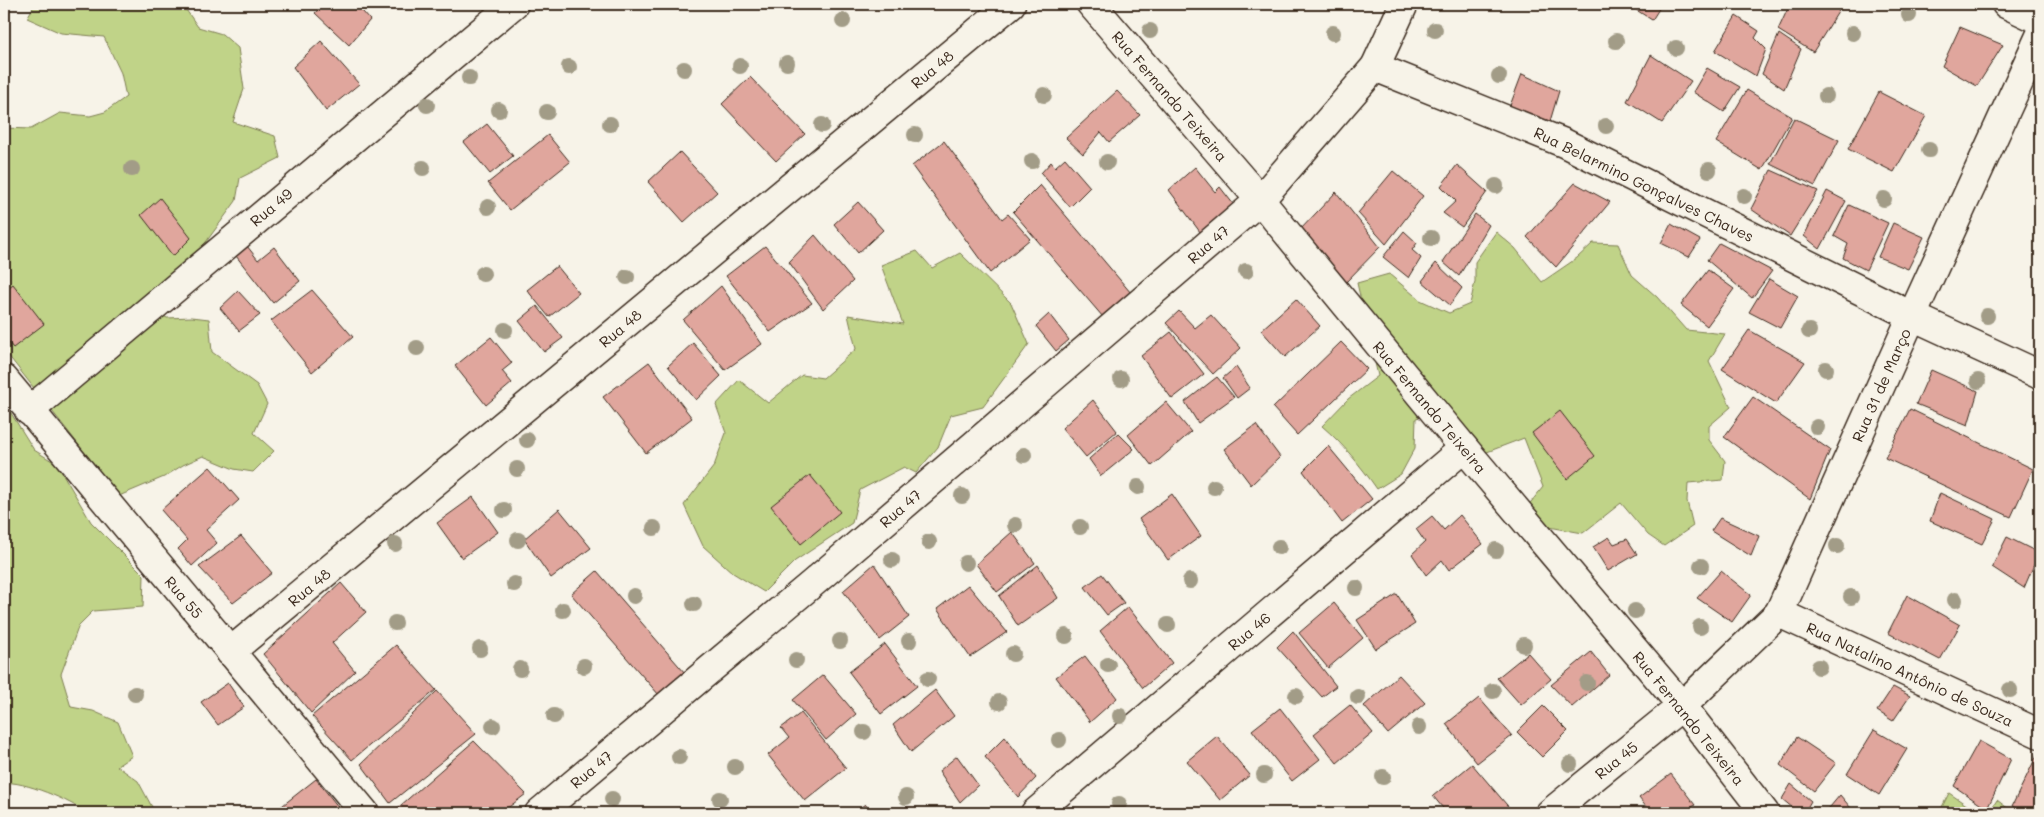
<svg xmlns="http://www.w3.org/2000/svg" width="2044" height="817" font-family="Mali,sans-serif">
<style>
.green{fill:#c0d388;stroke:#7e7e53}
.building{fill:#e0a69d;stroke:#3b2a1e}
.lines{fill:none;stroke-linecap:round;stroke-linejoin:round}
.minor-casing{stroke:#3b2a1e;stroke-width:31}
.minor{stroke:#f7f3e8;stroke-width:28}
.tree{fill:#a29c87}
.labels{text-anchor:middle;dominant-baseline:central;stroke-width:4;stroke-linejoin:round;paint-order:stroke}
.street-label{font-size:15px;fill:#3b2a1e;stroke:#f7f3e8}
</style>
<rect width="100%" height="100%" fill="#f7f3e8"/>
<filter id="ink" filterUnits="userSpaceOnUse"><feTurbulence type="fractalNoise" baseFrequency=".02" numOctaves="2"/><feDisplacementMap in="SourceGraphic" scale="10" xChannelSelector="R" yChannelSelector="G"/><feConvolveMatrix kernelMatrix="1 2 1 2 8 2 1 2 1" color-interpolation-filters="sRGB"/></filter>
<g filter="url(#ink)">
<!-- green -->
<g class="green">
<polygon points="35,4 182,4 198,27 222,34 238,48 244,89 233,122 275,136 280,158 240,178 236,201 206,242 181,269 157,312 167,318 192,317 209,319 212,352 257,385 267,404 254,433 274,451 253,472 234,469 203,456 183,465 164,477 119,496 4,350 4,128 31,129 60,113 90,116 105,112 126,97 121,73 104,37 61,33 27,18"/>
<path d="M1496,232L1515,248L1542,282L1577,258L1593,243L1618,244L1632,275L1657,297L1686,330L1725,334L1709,361L1731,407L1709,426V440L1725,461L1723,480L1688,483L1687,501L1693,526L1664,546L1648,535L1621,503L1583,533L1549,527L1527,507L1543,487L1524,438L1487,452L1441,412L1416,418L1415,448L1401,474L1377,489C1361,466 1343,444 1322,426L1348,399L1378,376L1357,283L1389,274L1420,300L1449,313L1470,304L1475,282V262Z"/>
<polygon points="917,251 932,268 960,253 1011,303 1029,344 983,407 951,415 938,447 916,473 904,467 860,490 852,523 795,561 764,592 733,573 703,546 684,505 714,466 726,433 716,405 739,380 768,403 802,375 823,378 856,349 848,315 903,324 881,265"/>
<path d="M4,402L34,450L57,464L91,522L144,575L143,607L93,611L79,625L61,674L71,707L93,711L118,722L132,756L117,766L138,781L152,807L151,813H86C72,801 22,780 4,783Z"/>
<polygon points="1949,793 1971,808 1990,811 1997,800 2014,813 1939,813"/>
</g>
<!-- building -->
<g class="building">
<polygon points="323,4 356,4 370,20 349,45 315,13"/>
<polygon points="1627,4 1662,4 1652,20"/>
<polygon points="1790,4 1843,4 1813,52 1778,30"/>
<polygon points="1736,16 1759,31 1755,38 1766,49 1756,76 1715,51"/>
<polygon points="1960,27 2003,45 1977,86 1942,66"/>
<polygon points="1779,34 1801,49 1784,89 1762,74"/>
<polygon points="321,41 359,84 326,111 293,67"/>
<polygon points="1651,55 1691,81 1662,123 1627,101"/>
<polygon points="1707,68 1740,87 1724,112 1693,92"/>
<polygon points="1522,74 1559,91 1548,128 1508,111"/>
<polygon points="750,77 805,134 776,161 722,104"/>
<polygon points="1747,90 1792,117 1762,170 1716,142"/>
<polygon points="1117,91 1140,115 1109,142 1101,132 1083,154 1066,138"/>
<polygon points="1879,92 1926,116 1894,172 1848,149"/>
<polygon points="1794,118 1839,140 1815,186 1770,164"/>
<polygon points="487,124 513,156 490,174 464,142"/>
<polygon points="548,135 570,162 510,210 488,183"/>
<polygon points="944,141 1002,219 1008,214 1030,239 990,273 912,166"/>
<polygon points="680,152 717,192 684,222 648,182"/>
<polygon points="1065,158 1090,187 1070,207 1041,173 1051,162 1055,167"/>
<polygon points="1457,165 1487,192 1462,227 1443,213 1456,201 1441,186"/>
<polygon points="1195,167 1215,192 1220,187 1234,205 1203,236 1169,190"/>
<polygon points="1771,170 1818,191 1790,236 1751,209"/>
<polygon points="1393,171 1423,196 1386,244 1358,213"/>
<polygon points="1575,183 1610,202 1556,267 1527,237"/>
<polygon points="1040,185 1131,293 1103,317 1013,212"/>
<polygon points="1827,191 1846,201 1820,249 1804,236"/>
<polygon points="1336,192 1380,247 1345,283 1299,231"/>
<polygon points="160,198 191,238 173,256 141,215"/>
<polygon points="858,202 883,230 858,253 834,224"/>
<polygon points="1849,205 1888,223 1866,270 1843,258 1848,244 1834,236"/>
<polygon points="1475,214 1489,225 1459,276 1443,262"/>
<polygon points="1893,223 1924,237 1908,269 1878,257"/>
<polygon points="1671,224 1700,240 1689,257 1661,243"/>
<polygon points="1404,231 1417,243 1412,250 1421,258 1409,278 1383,257"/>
<polygon points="815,235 853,281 823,309 789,262"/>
<polygon points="1719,243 1772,271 1752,298 1707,260"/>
<polygon points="247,246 258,260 274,247 300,281 273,303 236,256"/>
<polygon points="765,246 812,303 770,332 726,276"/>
<polygon points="1436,263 1462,288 1450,305 1422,281"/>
<polygon points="557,266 579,293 549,317 527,290"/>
<polygon points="1708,270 1734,289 1707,326 1681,305"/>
<polygon points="1769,279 1798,296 1780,328 1749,312"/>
<polygon points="13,284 44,324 13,348 4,337 4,291"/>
<polygon points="721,286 762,344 725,370 683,320"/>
<polygon points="312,290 353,337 312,372 271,321"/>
<polygon points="238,291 260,315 239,331 220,308"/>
<polygon points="1296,299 1320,326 1285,357 1261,330"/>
<polygon points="537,306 563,338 544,352 519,321"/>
<polygon points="1179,311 1195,328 1211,315 1241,348 1213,374 1166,323"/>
<polygon points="1049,314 1069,340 1056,351 1036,326"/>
<polygon points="1749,330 1805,362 1776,403 1722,369"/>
<polygon points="1171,332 1204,374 1172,399 1141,356"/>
<polygon points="491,337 512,363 502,371 512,383 486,405 455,366"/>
<polygon points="1341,342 1367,369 1297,435 1273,408"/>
<polygon points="693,343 721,376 696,400 668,366"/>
<polygon points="649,362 692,418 646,453 603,397"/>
<polygon points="1236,367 1250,388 1237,398 1223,378"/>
<polygon points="1931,370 1978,391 1968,425 1916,404"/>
<polygon points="1217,377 1234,397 1198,423 1185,402"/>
<polygon points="1753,397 1830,450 1810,499 1724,437"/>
<polygon points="1093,400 1117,431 1086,457 1062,428"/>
<polygon points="1166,402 1191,432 1152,466 1128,435"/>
<polygon points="1910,409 2033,469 2011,517 1885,458"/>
<polygon points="1560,411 1595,456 1567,479 1532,433"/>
<polygon points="1256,425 1280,457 1251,485 1224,449"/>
<polygon points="1118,433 1134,449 1101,476 1089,459"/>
<polygon points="1328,446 1372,499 1342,523 1303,471"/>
<polygon points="210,467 239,500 206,530 217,543 192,566 178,549 187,540 161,510"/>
<polygon points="810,475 840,512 801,544 771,506"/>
<polygon points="1940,493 1995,519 1982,544 1930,521"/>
<polygon points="1172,494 1201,536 1168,560 1139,519"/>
<polygon points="473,497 498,532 462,558 437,523"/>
<polygon points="559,509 591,548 551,578 524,539"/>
<polygon points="1460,515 1483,544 1449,570 1442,560 1426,575 1412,554 1425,542 1416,529 1432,516 1444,530"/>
<polygon points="1720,518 1759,536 1751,556 1711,531"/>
<polygon points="1012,532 1035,563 997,592 976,564"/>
<polygon points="241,536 272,573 233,603 199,567"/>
<polygon points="1609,537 1614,544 1627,539 1637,554 1608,571 1593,547"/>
<polygon points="2007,537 2039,553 2024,588 1992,567"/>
<polygon points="874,564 909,617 880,640 843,591"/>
<polygon points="1038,565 1058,598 1018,626 999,596"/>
<polygon points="597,571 685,673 659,695 571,594"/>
<polygon points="1721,571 1751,595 1732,622 1697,598"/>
<polygon points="1102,574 1124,603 1107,615 1085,587"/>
<polygon points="341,583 366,612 332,643 355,671 311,713 263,654"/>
<polygon points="968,585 1007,632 970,657 937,609"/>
<polygon points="1397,594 1415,624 1376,649 1357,620"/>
<polygon points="1907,595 1960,625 1940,660 1888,633"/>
<polygon points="1334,603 1363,638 1328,668 1299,633"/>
<polygon points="1128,607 1172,663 1143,688 1100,631"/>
<polygon points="1293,631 1336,686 1322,697 1277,647"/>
<polygon points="885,644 917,686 881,714 849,672"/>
<polygon points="396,645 436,690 352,760 312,716"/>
<polygon points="1591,652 1609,675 1572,707 1551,685"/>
<polygon points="1528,653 1551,679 1521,705 1497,678"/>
<polygon points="1085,656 1117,698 1090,722 1056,677"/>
<polygon points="823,675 856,714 826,740 793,700"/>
<polygon points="1399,675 1425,703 1388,734 1364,706"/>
<polygon points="228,683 244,707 218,725 201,702"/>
<polygon points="1893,687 1910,696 1893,721 1877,711"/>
<polygon points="935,690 954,716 911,752 893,725"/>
<polygon points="437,691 476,734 390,803 361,764"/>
<polygon points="1479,698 1512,736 1477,763 1446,724"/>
<polygon points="1350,705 1373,733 1337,763 1314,734"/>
<polygon points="1543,706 1568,731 1542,757 1517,732"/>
<polygon points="1280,708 1320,759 1292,781 1252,730"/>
<polygon points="801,713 846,768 805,801 768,755 789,738 781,728"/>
<polygon points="1874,730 1907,749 1879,795 1847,774"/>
<polygon points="1217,736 1250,775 1220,800 1187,761"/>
<polygon points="1005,737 1036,778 1018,797 985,757"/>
<polygon points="1797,737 1836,763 1814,791 1780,765"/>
<polygon points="474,741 526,794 501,813 392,813"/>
<polygon points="1979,741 2011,759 1987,809 1954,786"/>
<polygon points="2038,753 2040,754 2040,813 2024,813 2012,806"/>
<polygon points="957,756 978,785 960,802 939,771"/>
<polygon points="1472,764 1512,811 1509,813 1447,813 1433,796"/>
<polygon points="1671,774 1695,805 1684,813 1651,813 1639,798"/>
<polygon points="316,779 343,813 273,813"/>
<polygon points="1791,784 1811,801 1804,813 1799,813 1782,799"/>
<polygon points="1840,795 1855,813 1825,813"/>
<polygon points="865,804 872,813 854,813"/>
</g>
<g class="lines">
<!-- minor casing -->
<g class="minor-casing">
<g id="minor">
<polyline points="1091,4 1260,200 1464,448 1682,706 1765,813"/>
<polyline points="2006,4 2040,20"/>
<polyline points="1375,67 1404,4"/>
<polyline points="4,379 365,813"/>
<polyline points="29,411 514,4"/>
<polyline points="1779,613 2040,734"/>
<polyline points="230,652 1011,4"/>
<polyline points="539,813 813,583 1260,200 1375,67 1564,143 1912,316 2040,375"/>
<polyline points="1035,813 1464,448"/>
<polyline points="1550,813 1682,706 1779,613 1912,316 2040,36"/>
</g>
</g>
<!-- minor -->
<use href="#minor" class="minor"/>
</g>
<!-- trees -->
<g class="tree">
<circle cx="1909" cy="15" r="8"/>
<circle cx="843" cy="21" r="8"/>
<circle cx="1435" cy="30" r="8"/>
<circle cx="1150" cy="31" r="8"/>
<circle cx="1333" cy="33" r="8"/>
<circle cx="1853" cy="33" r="8"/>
<circle cx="1616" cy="41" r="8"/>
<circle cx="1676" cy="48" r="8"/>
<circle cx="787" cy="63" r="8"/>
<circle cx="740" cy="66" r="8"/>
<circle cx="569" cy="67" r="8"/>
<circle cx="684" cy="69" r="8"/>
<circle cx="1499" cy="76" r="8"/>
<circle cx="469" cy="78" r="8"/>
<circle cx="1044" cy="95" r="8"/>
<circle cx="1826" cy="96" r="8"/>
<circle cx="427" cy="105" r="8"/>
<circle cx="499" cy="110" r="8"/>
<circle cx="547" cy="112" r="8"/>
<circle cx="610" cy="124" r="8"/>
<circle cx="822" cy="125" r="8"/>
<circle cx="1606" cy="126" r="8"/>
<circle cx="915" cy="135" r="8"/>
<circle cx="1929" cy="150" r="8"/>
<circle cx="1032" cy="161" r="8"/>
<circle cx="1107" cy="162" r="8"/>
<circle cx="423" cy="168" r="8"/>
<circle cx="132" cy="169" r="8"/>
<circle cx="1709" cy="170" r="8"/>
<circle cx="1496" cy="186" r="8"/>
<circle cx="1744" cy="196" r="8"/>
<circle cx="1884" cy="199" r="8"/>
<circle cx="488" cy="207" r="8"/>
<circle cx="1431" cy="238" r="8"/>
<circle cx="1246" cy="271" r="8"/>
<circle cx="483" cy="274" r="8"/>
<circle cx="627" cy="277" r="8"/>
<circle cx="1987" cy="316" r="8"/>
<circle cx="505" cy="330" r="8"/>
<circle cx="1809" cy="331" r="8"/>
<circle cx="417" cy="348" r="8"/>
<circle cx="1826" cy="369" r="8"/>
<circle cx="1121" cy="379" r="8"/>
<circle cx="1978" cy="381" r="8"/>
<circle cx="1817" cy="427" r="8"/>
<circle cx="527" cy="440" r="8"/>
<circle cx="1024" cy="455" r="8"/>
<circle cx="517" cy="469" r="8"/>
<circle cx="1138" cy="487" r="8"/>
<circle cx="1214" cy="487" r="8"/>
<circle cx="962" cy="496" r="8"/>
<circle cx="504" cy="510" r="8"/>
<circle cx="1015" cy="525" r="8"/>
<circle cx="1080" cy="527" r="8"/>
<circle cx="654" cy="528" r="8"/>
<circle cx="518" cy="540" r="8"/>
<circle cx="929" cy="542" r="8"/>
<circle cx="395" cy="544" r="8"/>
<circle cx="1837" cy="546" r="8"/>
<circle cx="1279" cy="547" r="8"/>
<circle cx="1496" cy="550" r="8"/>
<circle cx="892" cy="560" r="8"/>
<circle cx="966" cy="563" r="8"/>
<circle cx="1701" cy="566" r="8"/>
<circle cx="1190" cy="581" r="8"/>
<circle cx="514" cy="584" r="8"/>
<circle cx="1356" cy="588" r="8"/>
<circle cx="634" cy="596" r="8"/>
<circle cx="1851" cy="597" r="8"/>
<circle cx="1955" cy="600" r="8"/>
<circle cx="694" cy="604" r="8"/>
<circle cx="563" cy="610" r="8"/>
<circle cx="1635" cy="611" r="8"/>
<circle cx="395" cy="623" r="8"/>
<circle cx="1168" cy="625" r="8"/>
<circle cx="1700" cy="627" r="8"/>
<circle cx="1066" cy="636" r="8"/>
<circle cx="840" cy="641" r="8"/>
<circle cx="909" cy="641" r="8"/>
<circle cx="1524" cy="645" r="8"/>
<circle cx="480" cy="649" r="8"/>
<circle cx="1013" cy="654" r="8"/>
<circle cx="796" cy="660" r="8"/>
<circle cx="1108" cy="665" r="8"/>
<circle cx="584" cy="666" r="8"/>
<circle cx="1819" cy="667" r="8"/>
<circle cx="520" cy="669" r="8"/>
<circle cx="928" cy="679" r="8"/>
<circle cx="1587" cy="683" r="8"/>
<circle cx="2010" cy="690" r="8"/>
<circle cx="1493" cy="691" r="8"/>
<circle cx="135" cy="694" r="8"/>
<circle cx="1296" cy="696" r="8"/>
<circle cx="1358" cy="697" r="8"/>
<circle cx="999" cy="702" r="8"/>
<circle cx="554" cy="716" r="8"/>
<circle cx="1120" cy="716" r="8"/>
<circle cx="493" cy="726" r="8"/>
<circle cx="1419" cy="727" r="8"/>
<circle cx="864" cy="732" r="8"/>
<circle cx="1059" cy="740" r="8"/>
<circle cx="679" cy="757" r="8"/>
<circle cx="1570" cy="764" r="8"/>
<circle cx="735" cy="767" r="8"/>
<circle cx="1264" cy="775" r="8"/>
<circle cx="1383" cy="777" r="8"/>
<circle cx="906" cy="797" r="8"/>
<circle cx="612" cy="799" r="8"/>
<circle cx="720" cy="799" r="8"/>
<circle cx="1119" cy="804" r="8"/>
</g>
</g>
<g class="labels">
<!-- street labels -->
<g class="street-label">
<text transform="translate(932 69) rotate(-40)">Rua 48</text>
<text transform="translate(1170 96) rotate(49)">Rua Fernando Teixeira</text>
<text transform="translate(1644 184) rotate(26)">Rua Belarmino Gonçalves Chaves</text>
<text transform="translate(271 207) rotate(-40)">Rua 49</text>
<text transform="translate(1208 244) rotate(-41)">Rua 47</text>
<text transform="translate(620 328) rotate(-40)">Rua 48</text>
<text transform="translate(1881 385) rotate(-66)">Rua 31 de Março</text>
<text transform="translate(1430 407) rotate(50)">Rua Fernando Teixeira</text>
<text transform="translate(900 508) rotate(-41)">Rua 47</text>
<text transform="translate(309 587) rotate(-40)">Rua 48</text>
<text transform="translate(184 597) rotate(50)">Rua 55</text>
<text transform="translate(1249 631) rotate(-40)">Rua 46</text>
<text transform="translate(1910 674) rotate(25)">Rua Natalino Antônio de Souza</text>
<text transform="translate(1689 718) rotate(51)">Rua Fernando Teixeira</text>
<text transform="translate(1616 760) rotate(-39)">Rua 45</text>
<text transform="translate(591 769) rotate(-40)">Rua 47</text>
</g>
</g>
<!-- margin -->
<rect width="2044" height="817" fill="none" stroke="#f7f3e8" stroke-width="20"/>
<rect x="10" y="10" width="2024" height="797" fill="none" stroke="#3b2a1e" stroke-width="2" filter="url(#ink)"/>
</svg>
